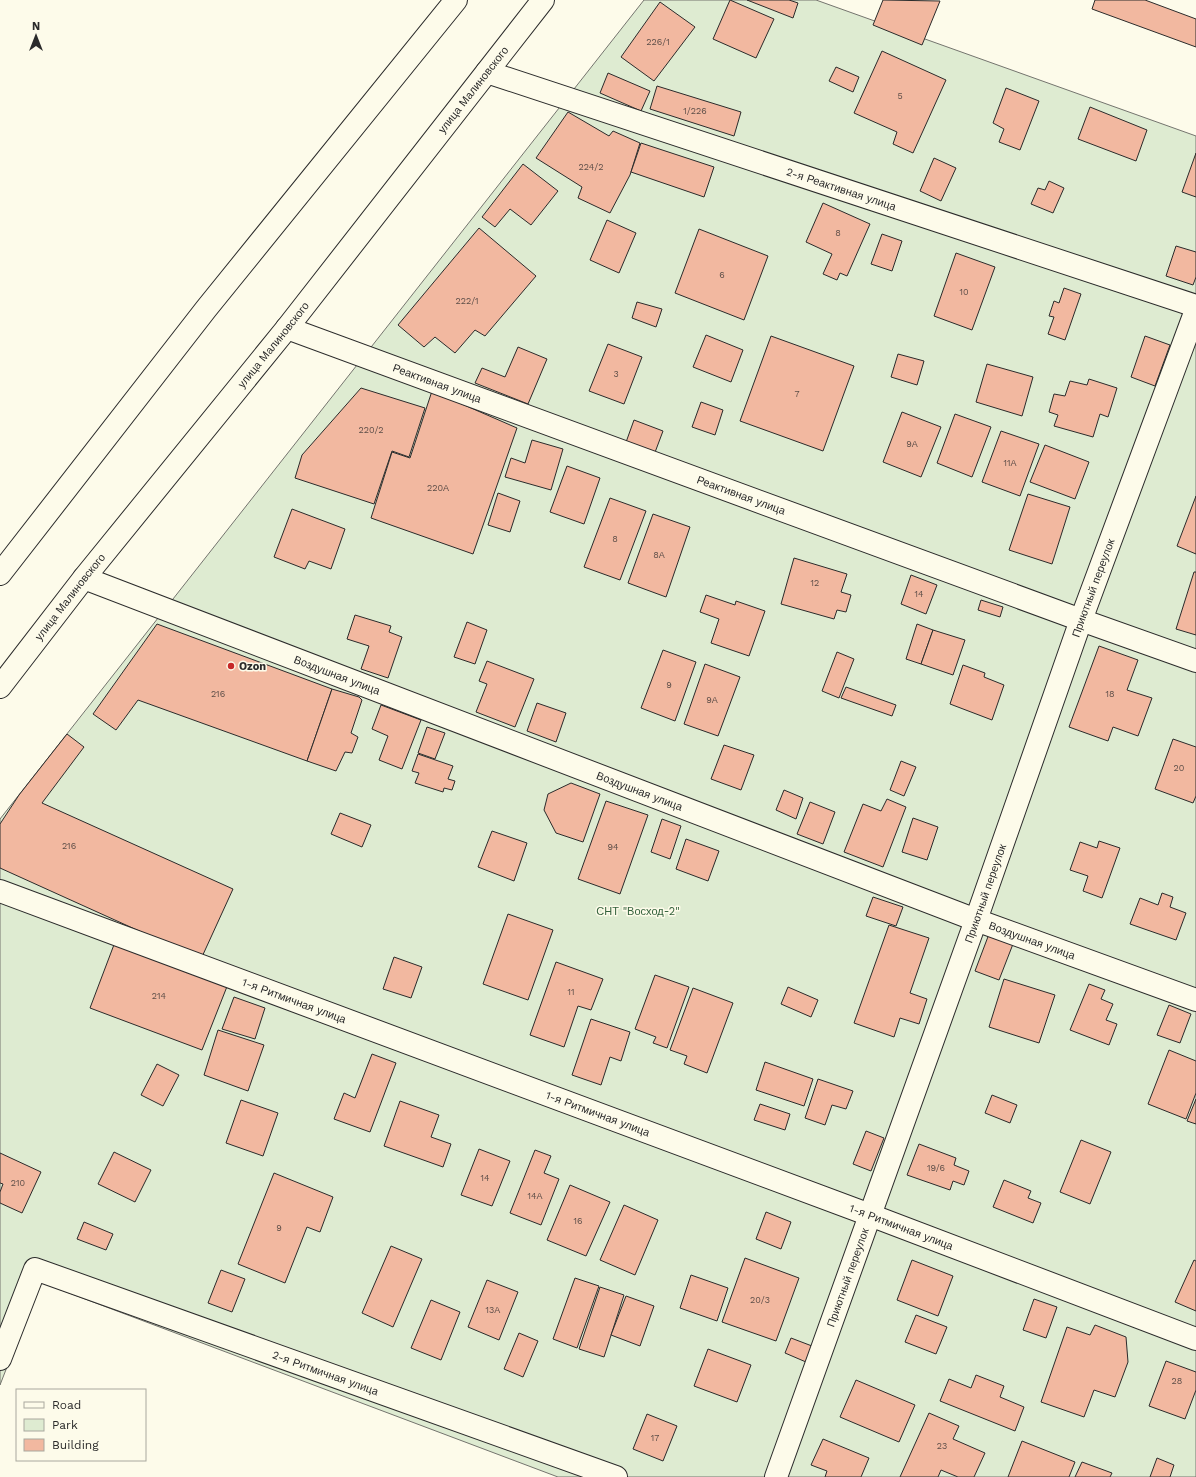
<svg xmlns="http://www.w3.org/2000/svg" width="1196" height="1477" font-family="'Work Sans',sans-serif">
<style>
.green{fill:#deebd1;stroke:#74746e}
.building{fill:#f2b8a0;stroke:#2b2b2b}
.lines{fill:none;stroke-linecap:round;stroke-linejoin:round}
.minor-casing{stroke:#2b2b2b;stroke-width:24}
.trunk-casing{stroke:#2b2b2b;stroke-width:24}
.minor{stroke:#fdfbea;stroke-width:22}
.trunk{stroke:#fdfbea;stroke-width:22}
.poi-dot{fill:#c62828;stroke:#fdfbea;stroke-width:1.5}
.labels{text-anchor:middle;dominant-baseline:central;stroke-width:3;stroke-linejoin:round;paint-order:stroke}
.number-label{font-size:9px;fill:#5d4e48}
.street-label{font-size:11px;fill:#2b2b2b;stroke:#fdfbea}
.poi-label{font-size:11px;font-weight:bold;fill:#2b2b2b;stroke:#fdfbea;text-anchor:start}
.park-label{font-size:11px;fill:#34623c;stroke:#fdfbea}
</style>
<rect width="100%" height="100%" fill="#fdfbea"/>
<!-- green -->
<polygon class="green" points="644,0 816,0 1196,136 1196,1477 558,1477 40,1282 0,1385 0,819"/>
<!-- building -->
<g class="building">
<polygon points="730,0 774,19 756,58 713,39"/>
<polygon points="747,0 789,0 798,3 793,18"/>
<polygon points="883,0 940,1 922,45 873,25"/>
<polygon points="1095,0 1145,0 1196,19 1196,47 1092,9"/>
<polygon points="660,2 695,27 654,81 621,57"/>
<polygon points="882,51 946,80 913,153 893,144 897,132 854,113"/>
<polygon points="836,67 859,77 853,92 829,81"/>
<polygon points="608,73 650,91 641,111 600,93"/>
<polygon points="657,86 741,112 734,136 650,109"/>
<polygon points="1006,88 1039,101 1020,150 999,142 1004,129 993,123"/>
<polygon points="1090,107 1147,130 1136,161 1078,139"/>
<polygon points="568,112 609,136 613,131 640,143 630,175 610,213 578,198 582,187 536,158"/>
<polygon points="641,143 714,167 704,197 631,172"/>
<polygon points="1196,153 1196,197 1182,192"/>
<polygon points="934,158 956,168 941,201 920,191"/>
<polygon points="523,164 558,191 531,225 510,209 495,227 482,217"/>
<polygon points="1049,181 1064,188 1053,213 1031,204 1038,188 1045,190"/>
<polygon points="823,203 870,224 847,276 840,273 837,280 823,274 832,254 806,242"/>
<polygon points="607,220 636,233 619,273 590,260"/>
<polygon points="479,228 536,276 485,336 475,330 455,353 435,337 424,347 398,325"/>
<polygon points="699,229 768,256 744,320 675,293"/>
<polygon points="882,234 902,241 892,271 871,264"/>
<polygon points="1176,246 1196,252 1196,277 1193,285 1166,276"/>
<polygon points="956,253 995,267 972,330 934,316"/>
<polygon points="1064,288 1081,294 1065,340 1048,334 1054,317 1049,316 1054,301 1059,303"/>
<polygon points="637,302 662,309 656,327 632,318"/>
<polygon points="706,335 743,350 731,382 693,367"/>
<polygon points="771,336 854,366 823,451 740,421"/>
<polygon points="1145,336 1170,345 1155,386 1131,377"/>
<polygon points="608,344 642,357 624,404 589,391"/>
<polygon points="518,347 547,359 528,404 475,383 482,368 505,377"/>
<polygon points="898,354 924,361 917,385 891,377"/>
<polygon points="987,364 1033,377 1022,416 976,402"/>
<polygon points="1089,379 1117,388 1108,417 1100,414 1093,437 1054,426 1058,415 1049,412 1054,394 1065,396 1070,381 1087,385"/>
<polygon points="361,388 425,408 409,457 392,451 374,504 295,478 302,455"/>
<polygon points="432,391 517,428 473,554 371,518 392,452 410,458"/>
<polygon points="701,402 723,410 715,435 692,427"/>
<polygon points="902,412 941,427 921,477 883,462"/>
<polygon points="955,414 991,427 972,477 937,463"/>
<polygon points="634,420 663,431 654,455 625,445"/>
<polygon points="1001,431 1039,444 1020,496 982,482"/>
<polygon points="532,440 563,449 551,490 505,477 511,458 525,463"/>
<polygon points="1045,445 1089,462 1075,499 1030,482"/>
<polygon points="567,466 600,478 584,524 550,512"/>
<polygon points="498,493 520,501 510,532 488,525"/>
<polygon points="1028,494 1070,507 1052,564 1009,550"/>
<polygon points="1196,496 1196,554 1177,546"/>
<polygon points="610,498 646,511 620,580 584,567"/>
<polygon points="292,509 345,529 331,569 309,561 305,569 274,557"/>
<polygon points="653,514 690,527 666,597 628,583"/>
<polygon points="794,558 847,574 841,592 851,595 846,612 837,610 834,619 781,604"/>
<polygon points="1194,572 1196,572 1196,635 1176,629"/>
<polygon points="911,575 937,585 926,614 901,604"/>
<polygon points="706,595 735,605 736,601 765,611 749,656 711,643 719,619 700,612"/>
<polygon points="981,600 1003,607 1000,617 978,610"/>
<polygon points="355,615 391,626 389,632 402,637 388,678 361,669 369,646 347,639"/>
<polygon points="467,622 487,630 475,664 454,657"/>
<polygon points="157,624 332,689 307,761 138,700 116,730 93,714"/>
<polygon points="917,624 933,630 921,664 906,659"/>
<polygon points="933,630 965,640 953,675 921,664"/>
<polygon points="1099,646 1138,660 1127,690 1152,698 1138,736 1113,727 1108,741 1069,727"/>
<polygon points="663,650 696,662 675,721 641,708"/>
<polygon points="837,652 854,659 839,698 822,691"/>
<polygon points="487,661 534,679 515,727 476,712 487,684 479,681"/>
<polygon points="705,664 740,677 718,736 684,724"/>
<polygon points="963,665 985,673 984,677 1004,685 992,720 950,704"/>
<polygon points="846,687 896,705 892,716 841,698"/>
<polygon points="332,689 359,697 362,700 351,733 358,737 352,753 345,752 336,771 307,761"/>
<polygon points="537,703 566,713 556,742 527,731"/>
<polygon points="381,705 421,720 402,769 379,760 388,736 372,729"/>
<polygon points="427,727 445,733 435,759 418,753"/>
<polygon points="67,734 84,747 42,803 233,889 201,959 0,868 0,824 19,795"/>
<polygon points="1173,739 1196,747 1196,796 1193,803 1155,789"/>
<polygon points="724,745 754,755 741,790 711,779"/>
<polygon points="418,754 453,766 448,779 455,781 452,790 444,788 443,792 415,783 419,773 412,771"/>
<polygon points="901,761 916,767 904,796 890,790"/>
<polygon points="571,783 600,794 583,842 556,833 544,810 548,794"/>
<polygon points="784,790 803,798 796,819 776,810"/>
<polygon points="887,799 906,807 883,867 844,852 863,804 881,811"/>
<polygon points="606,801 648,815 620,894 578,879"/>
<polygon points="810,802 835,812 823,844 797,834"/>
<polygon points="340,813 371,825 362,847 331,834"/>
<polygon points="913,818 938,827 927,860 902,852"/>
<polygon points="662,819 681,826 670,859 651,852"/>
<polygon points="492,831 527,843 514,881 478,867"/>
<polygon points="686,839 719,851 708,881 676,869"/>
<polygon points="1099,841 1120,848 1102,898 1083,891 1088,876 1070,870 1080,842 1097,848"/>
<polygon points="1162,893 1173,897 1170,907 1186,913 1176,940 1130,924 1140,898 1158,905"/>
<polygon points="873,897 903,907 896,926 866,916"/>
<polygon points="508,914 553,930 528,1000 483,984"/>
<polygon points="889,925 929,938 910,993 927,999 919,1024 900,1018 894,1037 854,1023"/>
<polygon points="989,934 1013,944 999,980 975,971"/>
<polygon points="115,942 228,984 202,1050 90,1008"/>
<polygon points="394,957 422,967 411,998 383,989"/>
<polygon points="556,962 603,979 591,1010 578,1006 564,1047 530,1035"/>
<polygon points="655,975 689,987 667,1048 653,1043 656,1037 635,1029"/>
<polygon points="1004,979 1055,995 1039,1043 989,1027"/>
<polygon points="1089,984 1105,990 1101,999 1113,1004 1106,1020 1117,1024 1109,1045 1070,1030"/>
<polygon points="788,987 818,1000 811,1017 781,1004"/>
<polygon points="693,988 733,1003 707,1073 684,1064 687,1056 670,1050"/>
<polygon points="234,997 265,1008 255,1039 222,1029"/>
<polygon points="1169,1005 1191,1014 1180,1043 1157,1035"/>
<polygon points="591,1019 630,1032 621,1061 610,1057 601,1085 572,1075"/>
<polygon points="218,1030 264,1045 248,1091 204,1075"/>
<polygon points="1169,1050 1196,1061 1196,1093 1186,1119 1148,1104"/>
<polygon points="372,1054 396,1063 370,1132 334,1119 344,1093 355,1098"/>
<polygon points="765,1062 813,1079 804,1106 756,1090"/>
<polygon points="157,1064 179,1075 163,1106 141,1095"/>
<polygon points="818,1079 853,1091 846,1109 832,1105 825,1125 805,1118"/>
<polygon points="992,1095 1017,1105 1010,1123 985,1113"/>
<polygon points="1196,1099 1196,1124 1187,1121"/>
<polygon points="241,1100 278,1113 263,1156 226,1143"/>
<polygon points="400,1101 439,1115 431,1137 451,1144 443,1167 384,1146"/>
<polygon points="760,1104 790,1114 785,1130 754,1120"/>
<polygon points="866,1131 884,1138 871,1171 853,1164"/>
<polygon points="1081,1140 1111,1152 1090,1204 1060,1192"/>
<polygon points="919,1144 956,1158 954,1165 969,1171 964,1185 953,1181 950,1190 907,1175"/>
<polygon points="479,1149 510,1161 492,1206 461,1195"/>
<polygon points="535,1150 551,1156 544,1173 559,1179 541,1225 510,1213"/>
<polygon points="114,1152 151,1170 135,1202 98,1184"/>
<polygon points="0,1153 41,1172 22,1213 0,1203 0,1192 3,1184 0,1183"/>
<polygon points="274,1173 333,1197 320,1232 307,1227 285,1283 238,1264"/>
<polygon points="1004,1180 1031,1191 1028,1198 1041,1203 1033,1223 993,1207"/>
<polygon points="570,1185 610,1202 586,1256 547,1240"/>
<polygon points="624,1205 658,1220 635,1275 600,1260"/>
<polygon points="766,1212 791,1222 781,1249 756,1239"/>
<polygon points="84,1222 113,1234 106,1250 77,1239"/>
<polygon points="391,1246 422,1259 393,1327 362,1313"/>
<polygon points="745,1258 799,1278 776,1341 722,1322"/>
<polygon points="912,1260 953,1276 938,1316 897,1300"/>
<polygon points="1194,1260 1196,1261 1196,1311 1175,1302"/>
<polygon points="221,1270 245,1279 232,1312 208,1303"/>
<polygon points="691,1275 728,1288 717,1321 680,1308"/>
<polygon points="575,1278 599,1286 577,1348 553,1339"/>
<polygon points="487,1280 518,1292 499,1340 468,1327"/>
<polygon points="600,1287 624,1295 604,1357 579,1349"/>
<polygon points="626,1296 654,1306 640,1346 611,1335"/>
<polygon points="1034,1299 1057,1307 1046,1338 1023,1330"/>
<polygon points="431,1300 460,1312 441,1360 411,1348"/>
<polygon points="916,1315 947,1327 936,1354 905,1342"/>
<polygon points="1095,1325 1126,1337 1128,1362 1115,1397 1094,1390 1084,1417 1041,1402 1067,1327 1090,1335"/>
<polygon points="519,1333 538,1341 523,1377 504,1369"/>
<polygon points="791,1338 812,1346 806,1362 785,1353"/>
<polygon points="708,1349 751,1365 737,1402 694,1386"/>
<polygon points="1166,1361 1196,1372 1196,1390 1185,1419 1149,1406"/>
<polygon points="976,1375 1004,1386 1000,1397 1024,1407 1015,1431 940,1401 949,1379 971,1388"/>
<polygon points="856,1380 915,1405 899,1442 840,1417"/>
<polygon points="929,1413 959,1426 953,1439 985,1453 974,1477 958,1477 941,1470 938,1477 900,1477"/>
<polygon points="647,1414 677,1426 663,1461 633,1449"/>
<polygon points="823,1439 869,1458 861,1477 825,1477 827,1471 811,1465"/>
<polygon points="1022,1441 1075,1462 1069,1477 1008,1477"/>
<polygon points="1157,1458 1174,1465 1170,1477 1150,1477"/>
<polygon points="1082,1462 1112,1473 1110,1477 1075,1477"/>
</g>
<g class="lines">
<!-- minor casing -->
<g class="minor-casing">
<g id="minor">
<path id="s1" d="M487,72L1196,306"/>
<path id="s2" d="M287,328L1081,620L1196,661"/>
<path id="s3" d="M84,578L976,920L1196,1000"/>
<path id="s4" d="M0,891L870,1215L1196,1339"/>
<path id="s5" d="M0,1359L35,1269L616,1477"/>
<path id="s6" d="M776,1477L976,920L1081,620L1196,310"/>
</g>
</g>
<!-- trunk casing -->
<g class="trunk-casing">
<g id="trunk">
<polyline points="0,574 206,309 456,0"/>
<path id="s7" d="M0,687L84,578L287,328L543,0"/>
</g>
</g>
<!-- minor -->
<use href="#minor" class="minor"/>
<!-- trunk -->
<use href="#trunk" class="trunk"/>
</g>
<!-- markers -->
<circle class="poi-dot" cx="231" cy="666" r="4"/>
<g class="labels">
<!-- number labels -->
<g class="number-label">
<text x="658" y="42">226/1</text>
<text x="900" y="96">5</text>
<text x="695" y="111">1/226</text>
<text x="591" y="167">224/2</text>
<text x="838" y="233">8</text>
<text x="722" y="275">6</text>
<text x="964" y="292">10</text>
<text x="467" y="301">222/1</text>
<text x="616" y="374">3</text>
<text x="797" y="394">7</text>
<text x="371" y="430">220/2</text>
<text x="912" y="444">9А</text>
<text x="1010" y="463">11А</text>
<text x="438" y="488">220А</text>
<text x="615" y="539">8</text>
<text x="659" y="555">8А</text>
<text x="815" y="583">12</text>
<text x="919" y="594">14</text>
<text x="669" y="685">9</text>
<text x="218" y="694">216</text>
<text x="1110" y="694">18</text>
<text x="712" y="700">9А</text>
<text x="1179" y="768">20</text>
<text x="69" y="846">216</text>
<text x="613" y="847">94</text>
<text x="571" y="992">11</text>
<text x="159" y="996">214</text>
<text x="936" y="1168">19/6</text>
<text x="485" y="1178">14</text>
<text x="18" y="1183">210</text>
<text x="535" y="1196">14А</text>
<text x="578" y="1221">16</text>
<text x="279" y="1228">9</text>
<text x="760" y="1300">20/3</text>
<text x="493" y="1310">13А</text>
<text x="1177" y="1381">28</text>
<text x="655" y="1438">17</text>
<text x="942" y="1446">23</text>
</g>
<!-- street labels -->
<g class="street-label">
<text stroke="none"><textPath href="#s7" startOffset="762">улица Малиновского</textPath></text>
<text stroke="none"><textPath href="#s1" startOffset="373">2-я Реактивная улица</textPath></text>
<text stroke="none"><textPath href="#s7" startOffset="438">улица Малиновского</textPath></text>
<text stroke="none"><textPath href="#s2" startOffset="160">Реактивная улица</textPath></text>
<text stroke="none"><textPath href="#s2" startOffset="484">Реактивная улица</textPath></text>
<text stroke="none"><textPath href="#s6" startOffset="944">Приютный переулок</textPath></text>
<text stroke="none"><textPath href="#s7" startOffset="114">улица Малиновского</textPath></text>
<text stroke="none"><textPath href="#s3" startOffset="271">Воздушная улица</textPath></text>
<text stroke="none"><textPath href="#s3" startOffset="595">Воздушная улица</textPath></text>
<text stroke="none"><textPath href="#s6" startOffset="620">Приютный переулок</textPath></text>
<text stroke="none"><textPath href="#s3" startOffset="1015">Воздушная улица</textPath></text>
<text stroke="none"><textPath href="#s4" startOffset="314">1-я Ритмичная улица</textPath></text>
<text stroke="none"><textPath href="#s4" startOffset="638">1-я Ритмичная улица</textPath></text>
<text stroke="none"><textPath href="#s4" startOffset="962">1-я Ритмичная улица</textPath></text>
<text stroke="none"><textPath href="#s6" startOffset="212">Приютный переулок</textPath></text>
<text stroke="none"><textPath href="#s5" startOffset="405">2-я Ритмичная улица</textPath></text>
</g>
<!-- poi labels -->
<g class="poi-label">
<text x="239" y="666">Ozon</text>
</g>
<!-- park labels -->
<g class="park-label">
<text x="638" y="911">СНТ "Восход-2"</text>
</g>
</g>
<!-- legend -->
<rect x="16" y="1389" width="130" height="72" fill="#fdfbea" stroke="#a9a89e"/>
<rect x="24" y="1402" width="20" height="6" fill="#fdfbea" stroke="#a9a89e"/>
<text x="52" y="1409" font-size="12" fill="#2b2b2b">Road</text>
<rect x="24" y="1419" width="20" height="12" fill="#deebd1" stroke="#a9a89e"/>
<text x="52" y="1429" font-size="12" fill="#2b2b2b">Park</text>
<rect x="24" y="1439" width="20" height="12" fill="#f2b8a0" stroke="#a9a89e"/>
<text x="52" y="1449" font-size="12" fill="#2b2b2b">Building</text>
<!-- north arrow -->
<g transform="translate(36 36)" stroke="#fdfbea" stroke-width="3" paint-order="stroke">
<path d="M0-3L7 15L0 10L-7 15Z" fill="#2b2b2b"/>
<text y="-6" font-size="11" font-weight="bold" text-anchor="middle" fill="#2b2b2b">N</text>
</g>
</svg>
